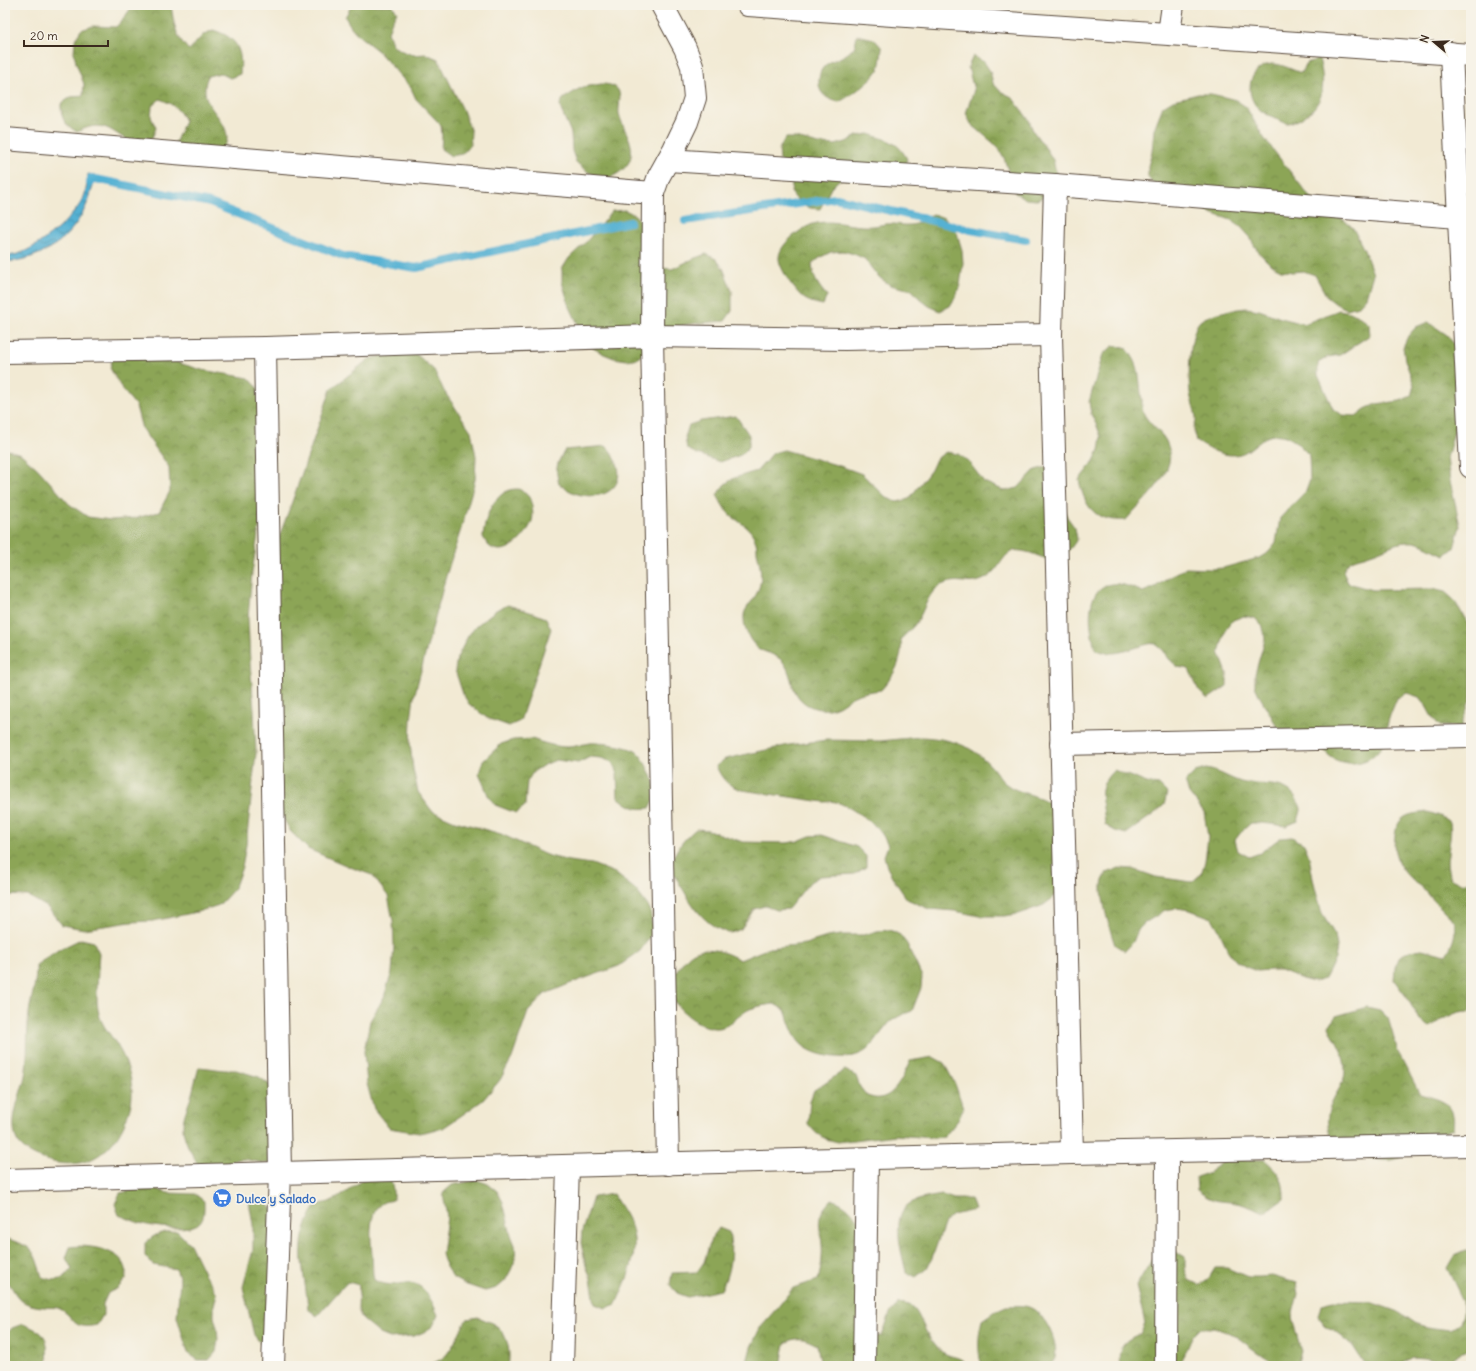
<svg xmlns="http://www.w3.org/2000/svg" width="1476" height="1371" font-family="Delius,sans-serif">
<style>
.forest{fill:url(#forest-crowns);stroke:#64683a}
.water{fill:url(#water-waves);stroke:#486e78}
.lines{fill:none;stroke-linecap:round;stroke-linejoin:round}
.stream{stroke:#55b1d3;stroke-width:8}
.street-casing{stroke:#564739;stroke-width:24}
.street{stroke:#fff;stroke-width:22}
.labels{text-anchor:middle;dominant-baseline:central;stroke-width:3.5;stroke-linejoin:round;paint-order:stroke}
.shop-label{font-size:12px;font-weight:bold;fill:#366cbe;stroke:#f7f3e8;text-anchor:start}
</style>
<defs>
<pattern id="forest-crowns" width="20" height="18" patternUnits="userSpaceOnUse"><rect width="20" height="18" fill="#8ca556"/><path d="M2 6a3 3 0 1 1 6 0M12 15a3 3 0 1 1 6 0" fill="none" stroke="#748747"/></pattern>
<pattern id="water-waves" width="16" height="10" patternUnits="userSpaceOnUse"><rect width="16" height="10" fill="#55b1d3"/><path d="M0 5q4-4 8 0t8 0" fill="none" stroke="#4890ab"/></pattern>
</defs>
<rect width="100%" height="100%" fill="#f7f3e8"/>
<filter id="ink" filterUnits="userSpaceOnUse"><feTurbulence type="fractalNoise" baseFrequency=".025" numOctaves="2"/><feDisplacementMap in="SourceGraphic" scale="8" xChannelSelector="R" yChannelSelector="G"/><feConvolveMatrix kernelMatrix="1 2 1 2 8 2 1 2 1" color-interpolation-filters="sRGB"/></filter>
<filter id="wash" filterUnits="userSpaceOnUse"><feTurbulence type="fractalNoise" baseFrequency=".012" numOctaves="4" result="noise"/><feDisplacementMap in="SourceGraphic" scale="16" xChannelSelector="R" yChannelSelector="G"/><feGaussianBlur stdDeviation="0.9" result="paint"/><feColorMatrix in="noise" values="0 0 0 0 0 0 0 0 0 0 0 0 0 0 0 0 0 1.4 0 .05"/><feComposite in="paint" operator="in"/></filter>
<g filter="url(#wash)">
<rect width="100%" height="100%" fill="#f2ead4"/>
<!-- forest -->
<g class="forest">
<path d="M133,5H171C174,24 175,36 189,50L203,35L213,30C237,37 243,50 240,74L230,78L220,73L208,76C195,106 227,115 227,138C227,152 200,174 186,162C181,158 178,149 175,143L185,121C179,109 173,104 160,99L152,106L151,117L156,128L152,138C149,139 144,142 141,142C115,143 111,114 77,132C64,124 61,119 61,104L71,97L83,96L84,84L76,63L74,52L75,40L81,30L93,26L116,27L124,18Z"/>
<polygon points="352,5 392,5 397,12 392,21 388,32 392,44 402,51 414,55 426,54 438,59 463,110 471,132 470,145 462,154 451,156 441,149 442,137 441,125 416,99 411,88 378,51 359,36 351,27 345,17"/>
<path d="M857,35L874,39L882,48C881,55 881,63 878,70C873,80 849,97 839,102C830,100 820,96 819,85C817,56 842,64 854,47C856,44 856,38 857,35Z"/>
<polygon points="973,56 984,62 990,71 993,83 1000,91 1012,97 1029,120 1033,131 1047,150 1053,160 1056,172 1054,184 1048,195 1037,200 1026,199 1015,193 1004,158 998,147 971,124 966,113 974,90 968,67"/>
<path d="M1319,59C1324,78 1326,97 1311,111C1305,116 1296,123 1287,123C1283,123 1278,119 1273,117C1267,115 1260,111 1256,106C1243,89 1252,63 1275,64C1283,65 1293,70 1301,73L1307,63Z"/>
<path d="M601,84C607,84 615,85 618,90C622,96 618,107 619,114C621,121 624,128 627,134C638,157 628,171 606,179L595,176L585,170L576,162L572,151L571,133L561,110L560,104L563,99L577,90L583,87Z"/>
<polygon points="1198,94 1211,94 1224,97 1236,100 1246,107 1264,138 1305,191 1323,209 1344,220 1353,228 1364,250 1373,274 1366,297 1358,306 1347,309 1336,304 1327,297 1315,275 1303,271 1292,272 1281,270 1271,265 1263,257 1255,247 1250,237 1241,227 1231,220 1185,204 1155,187 1148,177 1148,166 1152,152 1154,129 1163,106 1173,100"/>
<path d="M869,134C887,140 898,141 907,159L903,170L839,180L831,188L820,209C804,208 800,205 791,192C794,176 792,172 780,161L779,149L785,138H796L819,144L835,145L846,142L857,136Z"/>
<polygon points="625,210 635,215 643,224 661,268 672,269 695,258 706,254 716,259 723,268 732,291 732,311 725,321 689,324 676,327 638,358 627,360 614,358 604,354 593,348 585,339 569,305 562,282 562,269 569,258 587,241 612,211"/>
<path d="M933,214L944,218L955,227L962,250L963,263L960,285L956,296L950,306L940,311L929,306L920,299L912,290L890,285L880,278L872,269L865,259L854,254L843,251L831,252L821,257L812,264C813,279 818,285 827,296L823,305C804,301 803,299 791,284C787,278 778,264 779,257C780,243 802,228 813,224C830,219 846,225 862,226C871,227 878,225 886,224C894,223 903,226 911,225C919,224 926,218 933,214Z"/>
<path d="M1247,308L1259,310L1281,318L1304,324L1339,310L1350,312L1360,317L1369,324L1370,335L1340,355L1328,357L1318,363V375L1333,409L1343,415L1356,416L1365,409L1376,404L1400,401L1411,396L1414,385L1405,360L1403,347L1408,336L1416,327L1428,322L1447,335L1454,344L1458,355L1457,404L1458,416L1447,458L1450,481L1460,526L1454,548L1445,555C1434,551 1425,544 1414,542C1398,540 1384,550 1370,554C1363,557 1356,557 1350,561C1346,563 1345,568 1343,571L1348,583L1372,590L1432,589L1445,592L1454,600L1466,620L1470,632L1471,640V697L1461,727L1440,726L1432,717L1426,706L1419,697L1407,693L1397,698C1394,706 1390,714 1388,722C1386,729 1386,737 1383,743C1376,758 1363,764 1348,763C1334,762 1325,754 1319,742L1288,733L1278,728L1260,697L1255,686V674L1265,639L1263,627L1255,618L1244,616L1233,620L1226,629L1219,652L1227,673V686L1208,699L1199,691L1189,669L1178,667L1169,659L1163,650L1154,643C1139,645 1123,654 1109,653C1105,653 1100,651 1096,650C1088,628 1083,580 1119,584C1127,585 1136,589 1143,592L1155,587L1176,573L1186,568L1211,569L1223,568L1259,558L1269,552L1276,542L1280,518L1306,491L1310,480L1309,455C1295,440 1282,427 1261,440C1254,445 1248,452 1240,454C1225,458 1208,449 1196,441C1195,437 1194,433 1194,429C1194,425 1197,421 1196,417C1195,409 1191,401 1190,393C1188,379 1189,331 1200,321C1210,313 1235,309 1247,308Z"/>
<polygon points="116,345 160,350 179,363 202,370 249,378 264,395 259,528 252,573 248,618 250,663 254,709 256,753 246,845 242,867 234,889 219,905 197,912 153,921 131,922 84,929 62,925 47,907 28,896 5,895 5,449 21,454 38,469 69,504 88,517 111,520 136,518 159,512 170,491 169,467 142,429 136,406 122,389 110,368"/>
<path d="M1113,346L1125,347C1142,365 1138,377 1142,400C1142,404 1142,409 1143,412C1148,424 1160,430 1166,441C1182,471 1143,499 1126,520C1095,522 1085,508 1079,480L1094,461L1099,450L1101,437L1097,426L1091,414L1089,402L1103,354Z"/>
<polygon points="393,353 416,354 434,370 444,391 471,431 476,456 475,480 461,529 446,576 414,697 411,720 410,743 413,769 418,792 432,811 455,821 501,834 546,855 569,861 592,864 615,873 636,890 650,909 653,933 640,951 619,966 569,984 545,994 528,1012 512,1058 500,1080 483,1100 462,1115 443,1128 419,1133 389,1128 374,1109 367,1084 364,1051 370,1021 384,997 392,972 394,946 393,921 388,896 372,875 350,867 308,849 291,832 278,809 270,561 292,502 331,389 369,359"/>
<polygon points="736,416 749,435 749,447 741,455 720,462 697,454 687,449 685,437 689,425 701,421"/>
<path d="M606,446C630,471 619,501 582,495C574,494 566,489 559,484C555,469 556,464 565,450Z"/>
<path d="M784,450L840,466L862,474L887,498L897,502L909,499L931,470L936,459L946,452L958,454L968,461L984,482L1005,491L1018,488L1035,470L1047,467L1067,517L1075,528L1077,539C1072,548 1061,561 1049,559C1040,558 1032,552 1022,551C1019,551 1016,550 1013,551C1001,556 999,571 988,577C970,588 963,578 947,583C929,587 926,607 918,620C914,627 907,633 901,639C903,660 895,674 881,690C873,691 864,692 857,695C849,697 844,704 836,707C821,713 802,707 795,691C790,681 790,667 780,659C774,654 767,653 761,650C751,645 744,630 744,619C743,610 749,606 754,598C764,583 761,569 757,552C757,548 757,544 755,540C751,527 740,523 730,515C724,509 721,502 717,495L724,485L734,478L757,471L773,453Z"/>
<path d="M519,489C522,491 527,494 529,497C532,502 534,515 532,521C527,536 507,558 490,547C487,545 485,540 483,537C485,520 490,500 507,491C510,489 516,489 519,489Z"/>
<polygon points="508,605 536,614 546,618 551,629 520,721 509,726 487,718 469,704 463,694 455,670 457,658 468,636 476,626 496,610"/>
<path d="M920,737C947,738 971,744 990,765C996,771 999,779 1006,784C1019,794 1038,794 1051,804C1054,806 1057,810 1059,813L1063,890L1044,905L1018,914L1004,916H979L955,911L929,909L907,899L894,880L887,867L884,856L888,845C885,838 881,832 876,827C868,819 847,805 836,802C832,801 828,802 824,802L742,790C727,785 723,781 716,766L725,759L789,745L826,740L880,741Z"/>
<path d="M532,739C543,743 556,747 568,747C575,747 582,744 589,743C599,742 629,746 637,752C643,757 647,767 650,773C658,789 658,793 650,808C635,810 630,807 618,797L617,773L612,762L601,758L590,757L578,763L556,760L544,765L533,772L527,782L525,806L516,813L495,805L488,795L479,773L483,761L501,744L513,740Z"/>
<path d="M1206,769C1219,771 1229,778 1241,782C1259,787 1287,779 1297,800C1298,802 1301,806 1301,809C1301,812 1299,817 1298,821L1286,826L1262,823H1251L1242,831L1235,840L1238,851L1249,857L1260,853L1280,838L1292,837L1304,844L1309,856L1313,879L1322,914L1335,935L1337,946L1335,959L1325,979L1314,982L1302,979L1280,970H1269L1257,971L1246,967L1236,961L1228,951L1219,930L1212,918L1190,910L1177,908L1165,910L1156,916L1145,923L1138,930L1133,942L1125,951L1115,945C1110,931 1101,899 1102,885C1102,881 1105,877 1107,873L1119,868L1133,869L1156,877L1192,882L1201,874L1205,862L1208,837L1204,812L1189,793L1185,782L1195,772Z"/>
<path d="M1114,770L1147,783L1159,785L1167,793L1164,805L1155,813L1126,834L1115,831L1105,825C1104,801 1094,789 1114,770Z"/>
<path d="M1428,812L1440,816L1450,822C1452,834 1449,842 1448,854C1446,863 1448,871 1450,879L1462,883L1471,881V1011C1454,1010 1444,1020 1429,1027L1419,1020L1408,999L1394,980L1395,967L1400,956L1410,951L1422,949L1446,955C1453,943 1456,936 1455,921C1443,911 1433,900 1423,888C1420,885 1416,883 1413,881C1398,867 1392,854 1395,835C1398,814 1410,814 1428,812Z"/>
<path d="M696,829L708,830L743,842L787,843L798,841L810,836L822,835L857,847L866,856V867L855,874L820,876L810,882L788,909L776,910L765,906L754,909L741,929C738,930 733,933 729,933C727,933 725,931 723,931C701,922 690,901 678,881C676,878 673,874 672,870C669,855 685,838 696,829Z"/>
<path d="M890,930L900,935L907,944L922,977L921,988L912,1011C904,1014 896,1017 890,1022C882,1030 877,1041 868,1049C853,1063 814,1058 800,1043C792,1034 789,1021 785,1010L774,1004C766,1005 758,1006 750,1009C740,1013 730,1027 719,1028C710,1029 702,1025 694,1020C673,1006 663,990 679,967C683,962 688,955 694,952C708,945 728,953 740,960L769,948L805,944L827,937L841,935H864L877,931Z"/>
<path d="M81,939L94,942C95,946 98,950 99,953C99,957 98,962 98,966C98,981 95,999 99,1014C102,1026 111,1035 117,1045C128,1063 136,1087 130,1108C117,1154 83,1176 38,1157C30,1154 19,1147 16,1138C9,1118 21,1095 25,1076C29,1055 26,1034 29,1013C31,997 37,982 36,965L58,950Z"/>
<path d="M1367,1007L1380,1010L1388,1018L1398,1052L1420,1094C1441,1100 1457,1102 1453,1129C1449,1130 1445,1132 1442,1133C1435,1135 1427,1135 1421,1138C1412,1141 1409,1154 1396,1159C1386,1163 1363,1158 1354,1152C1349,1149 1341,1146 1336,1141C1323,1129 1327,1110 1335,1096C1339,1089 1345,1080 1345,1071C1346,1054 1335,1041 1329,1026L1336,1016Z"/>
<path d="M933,1057L944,1063L955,1084L963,1107L959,1119L944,1137L933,1138L896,1135L838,1142L826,1139L816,1133L808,1124L810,1101L814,1090C826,1084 834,1076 845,1070L856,1076L860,1087L867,1096C871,1097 876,1099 880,1098C896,1095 904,1075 910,1061Z"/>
<path d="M199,1067L224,1070H236L259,1077L269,1084L293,1137L295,1150C273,1171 267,1162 242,1159C229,1158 221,1172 207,1169C199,1167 194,1160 191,1152C187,1145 183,1135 183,1126C183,1116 188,1106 191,1097C194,1087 196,1077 199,1067Z"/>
<path d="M1227,1159L1265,1160C1280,1173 1284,1180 1284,1199L1264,1213C1257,1210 1249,1206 1241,1204C1220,1199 1216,1205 1197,1190L1196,1177L1208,1173Z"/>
<path d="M390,1177L393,1189V1200C391,1201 387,1201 384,1202C367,1210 371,1240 372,1255C373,1263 372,1271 374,1280C389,1287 392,1284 407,1283C425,1282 432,1302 438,1315L433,1326L424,1332L414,1336L390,1338L380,1334L362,1319L358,1309L359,1285L348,1282L340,1290L317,1316L308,1309C305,1268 291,1242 317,1205L329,1202L341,1196L362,1180Z"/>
<polygon points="477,1180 488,1184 497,1191 503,1202 511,1235 515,1245 516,1258 511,1270 505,1281 497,1288 485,1291 464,1284 453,1278 446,1267 442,1254 447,1217 443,1193 452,1185"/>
<path d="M144,1188L156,1189L168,1193L195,1194L204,1201C204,1209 205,1216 200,1222C192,1232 155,1227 143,1224C135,1222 127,1218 119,1215L115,1204L120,1193Z"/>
<path d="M613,1194C621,1208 633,1223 634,1239C636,1262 625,1284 616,1304L606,1308L595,1304L591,1278L586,1266L581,1243L582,1231L593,1197Z"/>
<path d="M942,1195L954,1199H971L975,1210L953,1215L945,1222L932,1258L927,1268L916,1277L906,1272C902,1254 890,1217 909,1204C919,1198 932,1197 942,1195Z"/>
<path d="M832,1199C846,1205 851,1209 859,1223L871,1336H882L890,1313L899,1303C902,1304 908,1304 911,1306C921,1313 924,1334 935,1345C937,1348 941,1352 944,1353C952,1358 963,1356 967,1366H821L817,1345C804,1338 799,1336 785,1343L781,1366H746L751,1347L761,1326L778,1307L793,1288L818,1280C821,1269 823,1257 822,1245C820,1222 814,1218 832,1199Z"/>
<polygon points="256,1200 267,1203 274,1211 287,1280 285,1304 272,1350 262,1345 254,1335 243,1287 253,1250 253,1225 249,1201"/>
<path d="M719,1228L729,1232C733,1252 730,1272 721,1290L688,1297L677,1293L670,1285L672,1273L697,1272L704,1262L711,1239Z"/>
<path d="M177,1231L190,1244L205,1275L212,1284L217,1294L214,1305V1317L217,1328L218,1340L216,1352L209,1360H198L188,1353L177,1317L180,1280L176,1269L153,1265L145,1256V1243C156,1233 162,1232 177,1231Z"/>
<path d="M5,1238C34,1248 33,1247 42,1277C57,1282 62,1281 72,1269L66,1258L70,1247C85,1244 119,1249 125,1266C127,1269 126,1275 126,1279L118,1288L108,1293L103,1304V1315L97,1325C70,1331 76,1316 58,1308C54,1307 49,1308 45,1307C38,1307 28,1305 22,1301C14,1295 12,1285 5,1279Z"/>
<path d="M1164,1248L1175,1251L1185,1257V1269L1189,1280L1199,1285L1209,1278L1215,1268H1227L1248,1277H1260L1272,1276L1296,1283L1298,1294L1292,1317L1301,1351L1298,1362C1295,1364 1292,1366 1289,1366C1275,1368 1248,1345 1237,1337C1226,1330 1213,1327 1201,1328L1193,1336L1178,1366H1120C1117,1348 1123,1340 1140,1334L1145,1323L1136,1286L1154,1256Z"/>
<polygon points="1465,1251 1471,1252 1471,1348 1458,1354 1449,1360 1436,1361 1425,1358 1413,1357 1398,1366 1368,1366 1360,1357 1353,1346 1335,1331 1325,1325 1318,1316 1321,1304 1333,1301 1371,1302 1394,1310 1405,1316 1415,1323 1426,1327 1450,1330 1460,1323 1463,1313 1463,1301 1447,1268 1454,1256"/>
<path d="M1006,1306C1013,1306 1023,1304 1031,1308C1045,1314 1059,1343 1055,1358C1054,1361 1051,1364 1050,1366H982C977,1350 978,1336 982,1320L995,1311Z"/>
<path d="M478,1317C485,1320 493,1323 498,1327C508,1335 511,1355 508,1366H427C433,1363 439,1361 444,1357C453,1349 460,1330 467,1319Z"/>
<path d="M23,1324C52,1335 46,1340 48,1366H5V1335L12,1328Z"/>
</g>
<!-- water -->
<path class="water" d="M88,174L95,175C88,223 55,259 5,262V256C11,255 18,255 23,252C42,244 69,221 80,204C86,195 87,185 88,174Z"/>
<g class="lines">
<!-- stream -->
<g class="stream">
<polyline points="90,183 91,178 210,203 343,256 416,268 630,222"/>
<polyline points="685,221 836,198 971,230 1026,240"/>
</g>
</g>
</g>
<g filter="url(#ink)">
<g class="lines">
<!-- street casing -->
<g class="street-casing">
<g id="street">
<polyline points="662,5 685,48 692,66 695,98 687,122 674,149 659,176 653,193 652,336 668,1164"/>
<polyline points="748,5 1471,55"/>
<polyline points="1169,33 1173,5"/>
<polyline points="1451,53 1471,467"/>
<polyline points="5,139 653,193"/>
<polyline points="668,160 1055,185 1458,217"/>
<polyline points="1055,185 1051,335 1072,1153"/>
<polyline points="265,348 280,1173 273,1366"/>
<polyline points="5,352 265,348 652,336 845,339 1051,335"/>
<polyline points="1061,744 1471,736"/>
<polyline points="5,1180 1072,1153 1471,1145"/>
<polyline points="562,1366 568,1166"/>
<polyline points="864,1366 867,1159"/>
<polyline points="1166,1366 1167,1152"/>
</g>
</g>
<!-- street -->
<use href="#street" class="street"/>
</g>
</g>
<!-- icons -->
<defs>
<g id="supermarket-disc" transform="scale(1)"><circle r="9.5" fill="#3f7fe0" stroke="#f7f3e8"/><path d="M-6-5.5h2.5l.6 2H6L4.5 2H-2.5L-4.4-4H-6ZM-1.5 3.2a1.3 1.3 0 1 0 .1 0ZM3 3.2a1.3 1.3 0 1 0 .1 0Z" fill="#fff"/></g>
</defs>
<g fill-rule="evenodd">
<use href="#supermarket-disc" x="222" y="1198"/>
</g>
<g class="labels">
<!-- shop labels -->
<g class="shop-label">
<text x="236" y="1198">Dulce y Salado</text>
</g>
</g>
<!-- margin -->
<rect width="1476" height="1371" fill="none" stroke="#f7f3e8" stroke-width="20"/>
<!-- north arrow -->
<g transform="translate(1434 42) rotate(289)" stroke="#f7f3e8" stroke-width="3" paint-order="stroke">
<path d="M0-3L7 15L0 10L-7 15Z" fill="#3b2a1e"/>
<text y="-6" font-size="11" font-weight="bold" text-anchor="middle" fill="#3b2a1e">N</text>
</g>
<!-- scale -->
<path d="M24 40v6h84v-6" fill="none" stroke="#3b2a1e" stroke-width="2"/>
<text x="30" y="40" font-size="12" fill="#3b2a1e" stroke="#f7f3e8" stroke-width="3" paint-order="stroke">20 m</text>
</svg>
